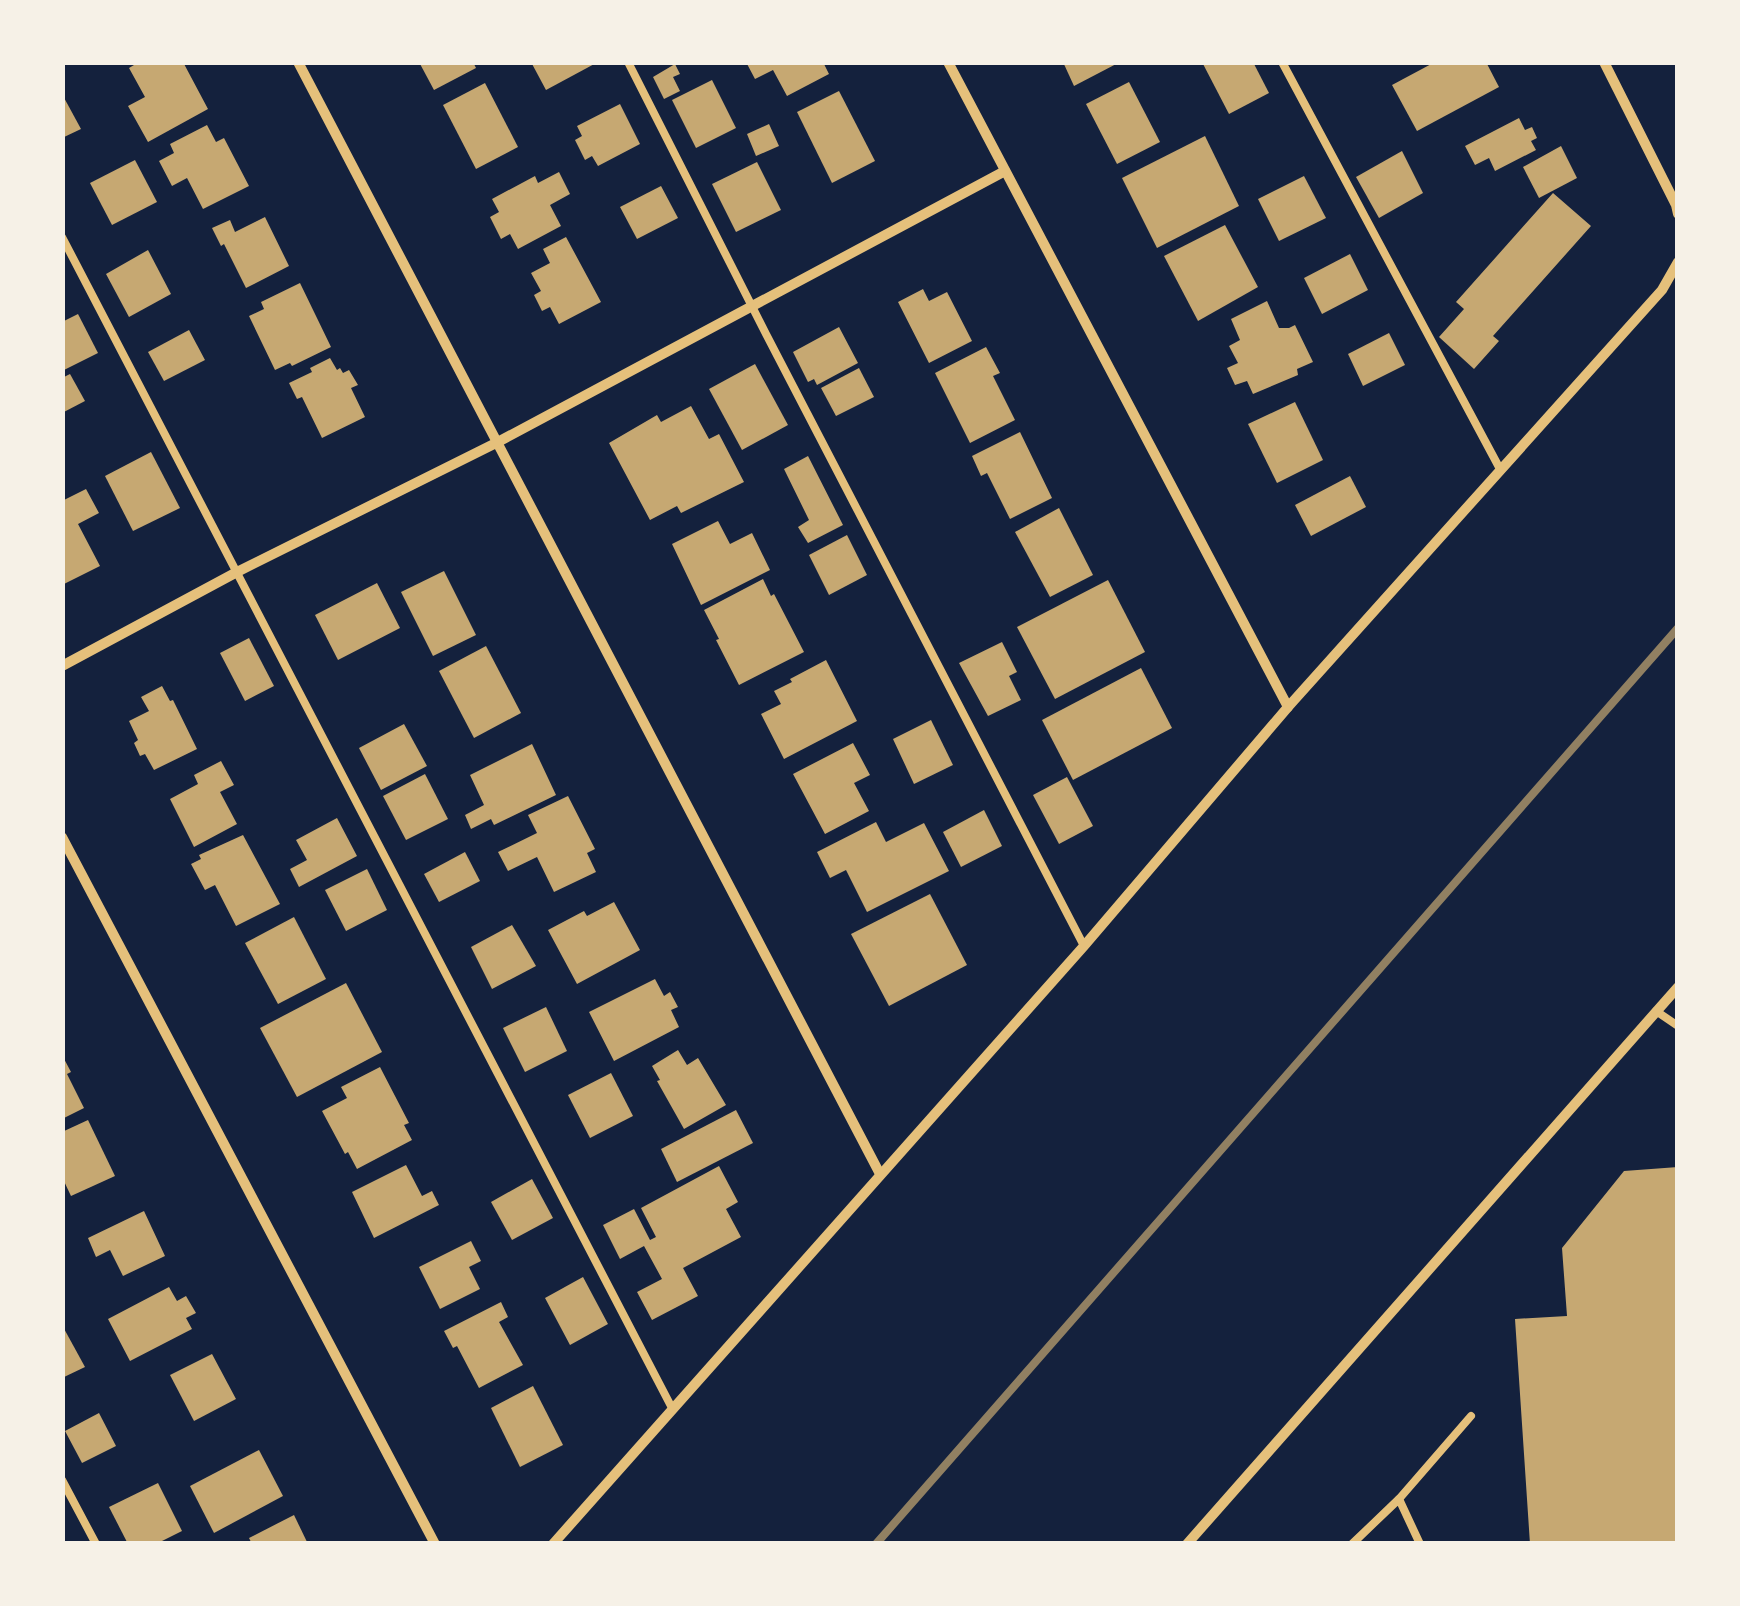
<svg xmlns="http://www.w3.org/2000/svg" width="1740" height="1606" font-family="Karla,sans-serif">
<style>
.building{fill:#c6a872}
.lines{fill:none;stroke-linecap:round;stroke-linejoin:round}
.service{stroke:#e5c07b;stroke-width:8}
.minor{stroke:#e5c07b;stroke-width:10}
.rail{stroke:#918062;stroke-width:8}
</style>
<rect width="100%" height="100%" fill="#14213d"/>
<!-- building -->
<g class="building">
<polygon points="139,62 183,62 208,109 148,142 128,106 145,97 129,68"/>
<polygon points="419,62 473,62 476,68 434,90"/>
<polygon points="531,62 598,62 546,90"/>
<polygon points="746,62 823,62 829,74 787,96 773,70 755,79"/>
<polygon points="1063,62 1120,62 1074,86"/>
<polygon points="1202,62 1253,62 1269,93 1229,114"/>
<polygon points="1435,62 1486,62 1499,87 1417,131 1392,85"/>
<polygon points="675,64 680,74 673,77 680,91 664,99 653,77"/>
<polygon points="712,80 736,128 696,148 672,100"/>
<polygon points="1129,82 1160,142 1117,164 1086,104"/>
<polygon points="485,83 518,147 476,169 443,105"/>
<polygon points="839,91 875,161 832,183 797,112"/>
<polygon points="62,94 81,129 62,138"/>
<polygon points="620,104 640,144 598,166 592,156 585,160 575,140 582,136 577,126"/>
<polygon points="1519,118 1525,130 1532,127 1537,138 1531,141 1536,150 1495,171 1489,158 1475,165 1465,146"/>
<polygon points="769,124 779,146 756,156 747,134"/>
<polygon points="207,125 216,142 224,138 249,186 203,209 187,178 172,186 159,161 174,153 170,144"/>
<polygon points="1205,136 1239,206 1157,248 1122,178"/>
<polygon points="1561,146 1577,178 1539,198 1523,167"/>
<polygon points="1402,151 1423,193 1379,218 1356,177"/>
<polygon points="135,160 157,202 112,225 90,183"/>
<polygon points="757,162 781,210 736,232 712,184"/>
<polygon points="559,172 570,194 550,205 561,226 518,249 510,234 501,239 490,217 499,212 492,199 535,176 538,183"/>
<polygon points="1304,176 1326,218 1279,241 1258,199"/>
<polygon points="661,186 678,218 637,239 620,207"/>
<polygon points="1553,193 1591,226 1493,336 1499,341 1474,369 1439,337 1464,309 1456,302"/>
<polygon points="265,217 289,266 246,288 224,244 221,246 212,228 230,220 235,232"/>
<polygon points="1225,225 1258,287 1198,321 1164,256"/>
<polygon points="566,237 601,302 559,324 550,307 542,311 534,295 541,291 531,273 550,263 543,249"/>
<polygon points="148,250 171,294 129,317 106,274"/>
<polygon points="1350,254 1368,290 1322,314 1304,278"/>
<polygon points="300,283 331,347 292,366 290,363 275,370 249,316 264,309 261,302"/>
<polygon points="923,289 929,301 947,292 972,341 929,363 898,302"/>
<polygon points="1267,301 1279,328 1289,328 1295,325 1313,362 1297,369 1298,375 1253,394 1247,381 1235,385 1227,368 1238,363 1229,346 1240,340 1231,319"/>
<polygon points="78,314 98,353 62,371 62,322"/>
<polygon points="839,327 858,363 817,385 814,379 808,382 793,352"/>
<polygon points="189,330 205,360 164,381 148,352"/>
<polygon points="1389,333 1405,365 1363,386 1348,354"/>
<polygon points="986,347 1000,373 993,376 1015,420 970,443 935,373"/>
<polygon points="330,358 337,370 340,368 343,373 349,370 358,385 351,388 365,417 322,438 302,397 297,399 289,383 312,372 310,368"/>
<polygon points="755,364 788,425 742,450 709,389"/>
<polygon points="859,368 874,397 836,416 821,388"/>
<polygon points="70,374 85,401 62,413 62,378"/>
<polygon points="1295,402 1323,460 1277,483 1248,424"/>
<polygon points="691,406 709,439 719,434 744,482 681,513 677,506 650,520 609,443 657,415 661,422"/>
<polygon points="1020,432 1052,498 1010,519 987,473 981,476 972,456"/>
<polygon points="151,452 180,508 133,531 105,476"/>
<polygon points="808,456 843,525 808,543 798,527 809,520 784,469"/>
<polygon points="1350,476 1366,507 1311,536 1295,505"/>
<polygon points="86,489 99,513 78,524 100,566 62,585 62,501"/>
<polygon points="1059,508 1093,575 1050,597 1015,532"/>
<polygon points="718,521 730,544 752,533 770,570 701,605 672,544"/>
<polygon points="847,535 867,575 829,595 809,555"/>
<polygon points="444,571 476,635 433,656 401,592"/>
<polygon points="763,579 771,596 774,594 804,652 739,685 716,640 719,639 704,610"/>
<polygon points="1108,580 1145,652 1055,699 1017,627"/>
<polygon points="377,583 400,628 338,660 315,615"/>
<polygon points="249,638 274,686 245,701 220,653"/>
<polygon points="1002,642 1017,672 1009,676 1021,700 988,716 959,663"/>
<polygon points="486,646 521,713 474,738 439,671"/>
<polygon points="826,660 857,721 784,759 761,714 781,704 774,691 792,682 790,679"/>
<polygon points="1141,668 1172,728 1073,780 1042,720"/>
<polygon points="162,686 170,701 173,700 197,749 154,770 145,754 140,756 134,743 138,740 129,721 149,711 141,697"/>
<polygon points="931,720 953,765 914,784 893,739"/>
<polygon points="404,724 427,766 381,790 359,748"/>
<polygon points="853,743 870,775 854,783 869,811 825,834 793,774"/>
<polygon points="532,744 556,795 494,825 491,819 471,829 465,815 484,805 470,775"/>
<polygon points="221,761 234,785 220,792 237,824 194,847 170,799 198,784 194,775"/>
<polygon points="425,774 448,819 406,840 383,796"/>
<polygon points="1067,777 1093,826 1059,844 1033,795"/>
<polygon points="568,796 595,849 587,853 596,872 554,892 537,857 508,871 498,852 537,833 528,815"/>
<polygon points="984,810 1002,846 961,867 943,832"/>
<polygon points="337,818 357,856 299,887 290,869 307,860 296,840"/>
<polygon points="876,822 886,842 924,823 949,871 867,912 846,870 830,878 817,852"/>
<polygon points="243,835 280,904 236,926 215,885 205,890 191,864 201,859 199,855"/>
<polygon points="465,852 480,881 439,902 424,874"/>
<polygon points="367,869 387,910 346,931 325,890"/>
<polygon points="930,894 967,965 889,1006 851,934"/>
<polygon points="614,902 640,950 577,984 548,930 584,911 587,916"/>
<polygon points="294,917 326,979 278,1004 245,943"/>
<polygon points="512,925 536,966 492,989 471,947"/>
<polygon points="655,979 664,996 670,992 678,1007 671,1010 679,1027 614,1061 589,1012"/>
<polygon points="346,983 382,1052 297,1097 260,1028"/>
<polygon points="546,1007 567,1051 525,1072 503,1028"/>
<polygon points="678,1050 687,1065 698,1058 726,1105 684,1129 657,1081 660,1080 652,1066"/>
<polygon points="62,1055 71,1072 67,1074 84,1108 62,1119"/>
<polygon points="380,1067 409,1123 404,1125 412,1140 357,1169 348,1152 345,1154 322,1111 347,1098 341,1087"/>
<polygon points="611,1073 633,1116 590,1138 568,1095"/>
<polygon points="736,1110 753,1143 677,1182 661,1149"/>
<polygon points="88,1120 115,1176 71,1196 62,1177 62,1132"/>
<polygon points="406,1165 422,1196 432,1191 439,1205 374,1238 352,1192"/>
<polygon points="719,1166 738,1202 726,1209 741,1237 683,1268 698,1296 652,1320 637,1292 662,1279 644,1246 620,1259 603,1225 634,1209 650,1240 656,1237 641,1208"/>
<polygon points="1678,1167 1678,1544 1530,1544 1515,1319 1567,1316 1562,1248 1624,1171"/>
<polygon points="532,1179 553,1218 512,1240 491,1202"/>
<polygon points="144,1211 165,1256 123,1276 110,1250 96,1257 88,1238"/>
<polygon points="471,1241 481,1261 469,1267 480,1289 440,1309 419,1267"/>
<polygon points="583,1277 608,1324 570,1345 545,1298"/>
<polygon points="169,1287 177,1301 186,1296 196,1313 186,1318 192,1329 130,1361 108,1319"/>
<polygon points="501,1302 508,1317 499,1322 523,1365 479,1388 457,1346 453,1348 444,1331"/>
<polygon points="62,1325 85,1367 62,1378"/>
<polygon points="212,1354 236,1399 194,1421 170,1375"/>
<polygon points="533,1386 563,1445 520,1467 491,1408"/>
<polygon points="99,1413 116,1446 82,1463 65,1431"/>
<polygon points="259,1450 283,1496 214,1533 190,1486"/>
<polygon points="158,1483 182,1531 156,1544 128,1544 109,1507"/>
<polygon points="294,1515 308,1544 252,1544 249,1538"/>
</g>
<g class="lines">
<!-- service -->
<g class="service">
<polyline points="628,62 766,334 1084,946"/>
<polyline points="1282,62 1500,469"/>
<polyline points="62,237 672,1408"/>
<polyline points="1656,1011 1678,1026"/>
<polyline points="62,1480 96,1544"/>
<polyline points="1399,1499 1471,1416"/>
<polyline points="1352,1544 1399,1499 1420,1544"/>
</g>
<!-- minor -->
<g class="minor">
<polyline points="298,62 880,1174"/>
<polyline points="948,62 1288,707"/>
<polyline points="1604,62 1676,205 1678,214"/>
<polyline points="62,666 237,572 496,443 1005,171"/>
<polyline points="62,837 435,1544"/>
<polyline points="553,1544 1084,946 1288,707 1662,290 1678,262"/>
<polyline points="1187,1544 1678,987"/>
</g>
<!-- rail -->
<polyline class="rail" points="876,1544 1678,628"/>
</g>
<!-- border -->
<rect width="1740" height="1606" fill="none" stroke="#f6f1e7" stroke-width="130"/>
</svg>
